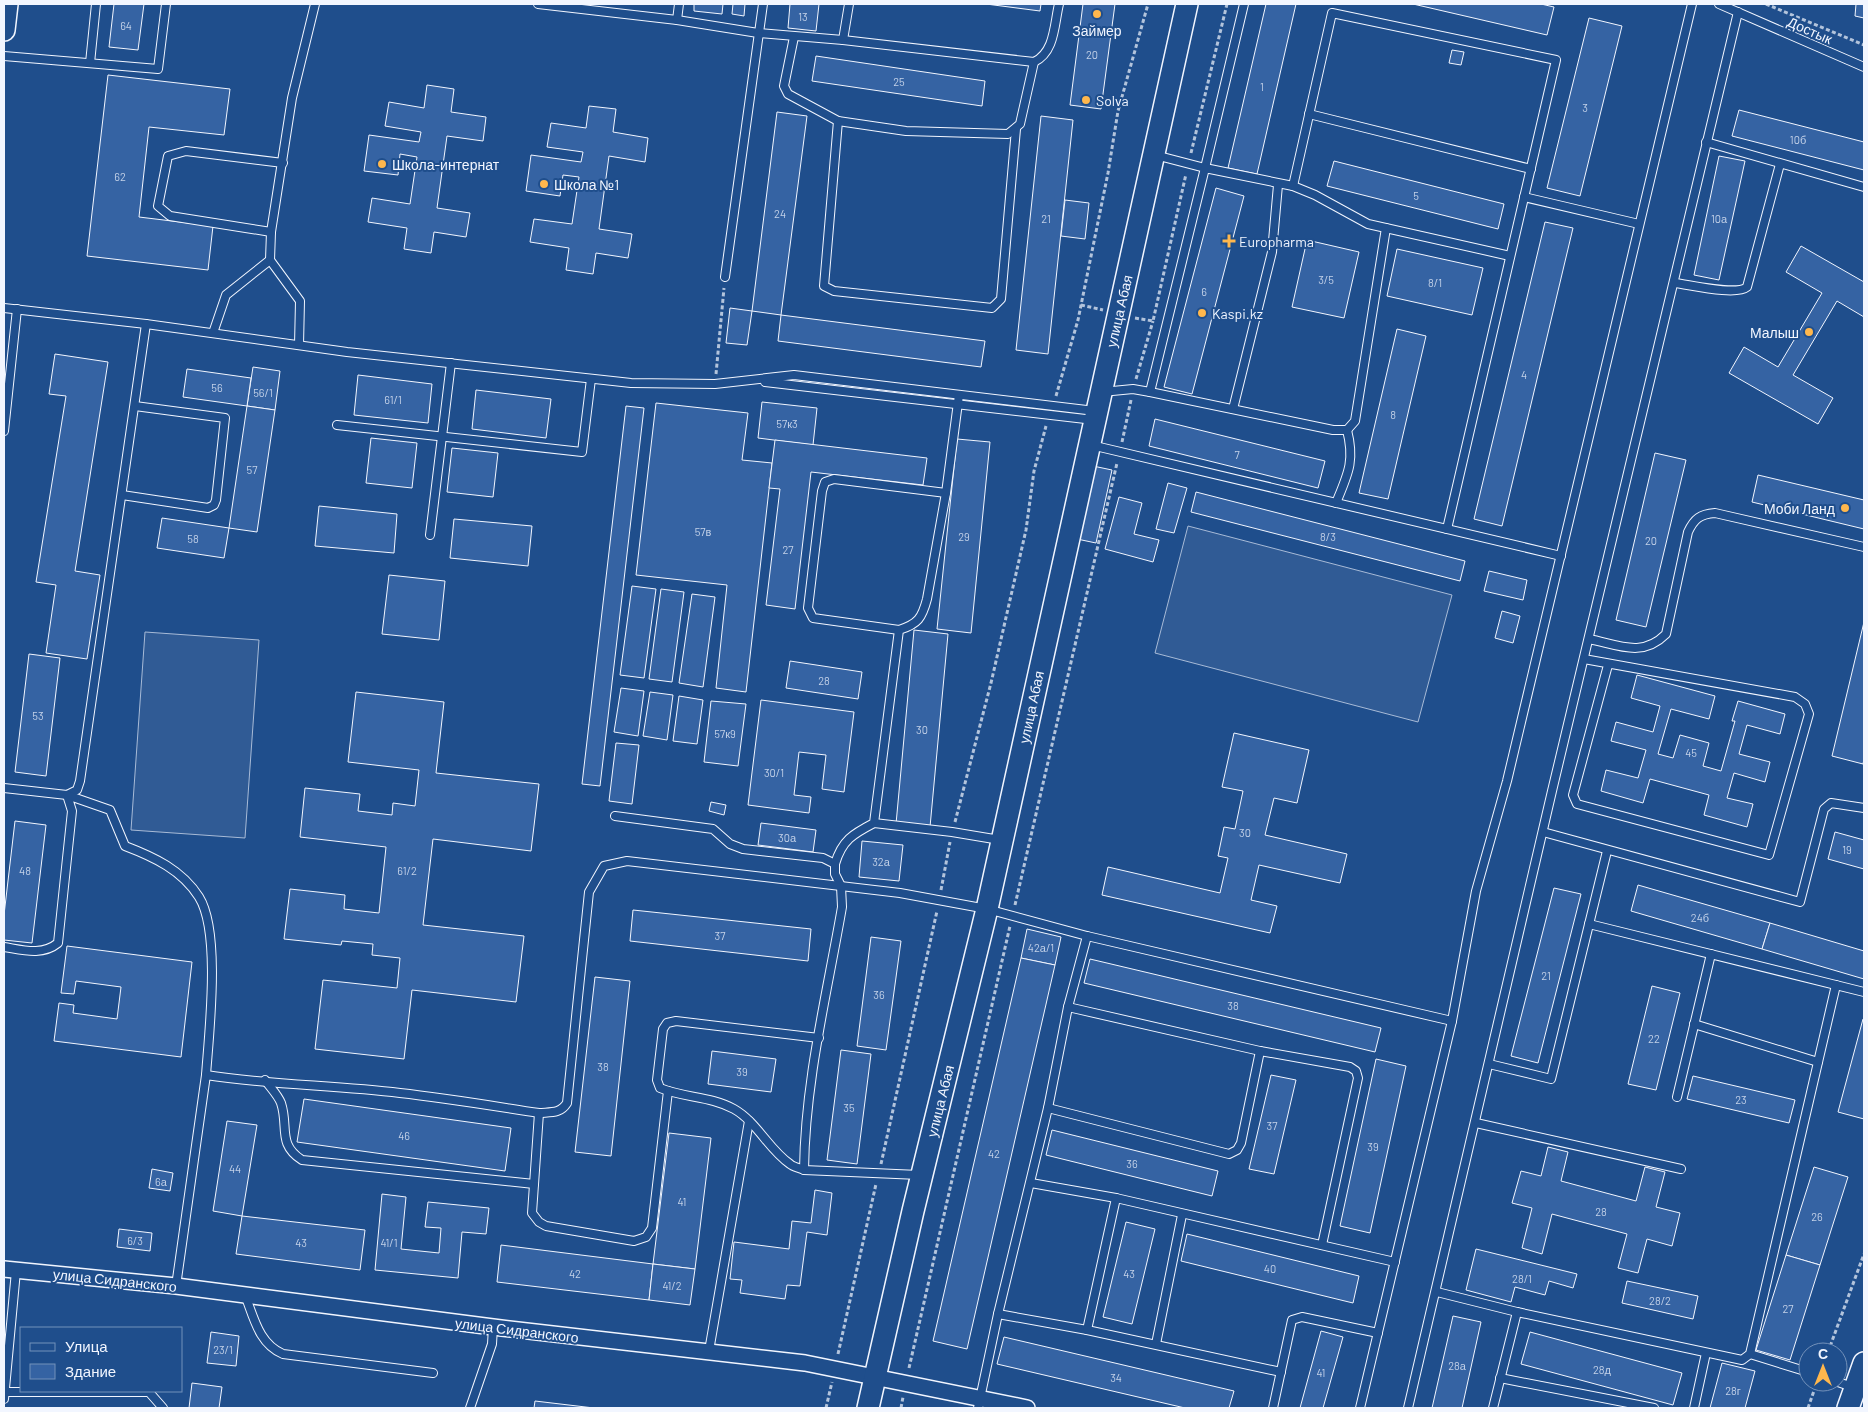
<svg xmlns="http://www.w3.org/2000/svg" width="1868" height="1412" font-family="Barlow,sans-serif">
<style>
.built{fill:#305b95;stroke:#a8bbd7}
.building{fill:#3563a3;stroke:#f2f6ff}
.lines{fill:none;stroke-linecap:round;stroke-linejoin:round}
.lane-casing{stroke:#f2f6ff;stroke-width:10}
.street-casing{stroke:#f2f6ff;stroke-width:18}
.secondary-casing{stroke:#f2f6ff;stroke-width:24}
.path{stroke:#b3c4dc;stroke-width:3;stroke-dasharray:4 2.5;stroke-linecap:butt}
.lane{stroke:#1f4e8c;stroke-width:8}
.street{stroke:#1f4e8c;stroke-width:15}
.secondary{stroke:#1f4e8c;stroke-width:21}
.poi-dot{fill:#ffb74d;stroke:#1f4e8c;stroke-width:2}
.labels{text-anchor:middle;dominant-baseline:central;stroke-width:4;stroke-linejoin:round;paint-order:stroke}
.number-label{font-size:11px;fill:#c3d1e8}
.poi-label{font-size:14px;fill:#f2f6ff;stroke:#1f4e8c;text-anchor:start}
.street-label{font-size:14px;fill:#f2f6ff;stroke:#1f4e8c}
</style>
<rect width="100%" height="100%" fill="#1f4e8c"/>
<!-- built -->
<g class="built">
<polygon points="1188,526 1452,595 1418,722 1155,653"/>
<polygon points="145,632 259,640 245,838 131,830"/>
</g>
<!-- building -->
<g class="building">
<polygon points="114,4 144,4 138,50 109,47"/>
<polygon points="694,4 723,4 722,14 694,11"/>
<polygon points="733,4 745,4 744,16 732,14"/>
<polygon points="790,4 819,4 816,31 788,28"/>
<polygon points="986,4 1041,4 1040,11"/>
<polygon points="1083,4 1115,4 1101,109 1070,105"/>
<polygon points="1266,4 1296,4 1257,174 1228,168"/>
<polygon points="1413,4 1541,4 1554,7 1547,35"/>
<polygon points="1856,4 1864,4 1864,18 1855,16"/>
<polygon points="1589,18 1622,26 1580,196 1547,188"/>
<polygon points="1452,50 1464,52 1461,65 1449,63"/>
<polygon points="816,56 985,81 982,106 812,81"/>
<polygon points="108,75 230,89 224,135 149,127 139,217 213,226 208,270 87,256"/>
<polygon points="427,85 454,89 451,112 486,117 483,141 447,136 437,208 470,213 466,237 434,232 431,253 404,249 407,228 368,222 372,198 410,204 417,157 400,154 398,175 364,171 369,135 419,142 421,132 385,126 389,102 424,108"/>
<polygon points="589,106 616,109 613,132 648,138 645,162 609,156 599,229 632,234 628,258 596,253 593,274 566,270 569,248 530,242 534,219 572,224 579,177 563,175 560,196 526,191 531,155 581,162 583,152 547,147 551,123 586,128"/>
<polygon points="1739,110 1864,142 1864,170 1732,136"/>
<polygon points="777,112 807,116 781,315 752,311"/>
<polygon points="1041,116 1073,120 1048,354 1016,350"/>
<polygon points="1719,156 1745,161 1719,280 1694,275"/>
<polygon points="1334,161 1504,204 1498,229 1327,186"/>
<polygon points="1216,188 1244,196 1192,394 1164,387"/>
<polygon points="1065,200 1089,203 1085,239 1061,236"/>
<polygon points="1545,222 1573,228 1502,526 1474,519"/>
<polygon points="1307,240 1359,252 1344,318 1292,307"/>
<polygon points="1801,246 1864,282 1864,317 1837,301 1793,375 1833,398 1818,424 1729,373 1744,347 1778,367 1822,293 1786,272"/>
<polygon points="1397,249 1483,268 1472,315 1387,296"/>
<polygon points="730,308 752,311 747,345 726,343"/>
<polygon points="781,315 985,341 981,367 778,341"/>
<polygon points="1397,329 1426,336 1388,499 1359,493"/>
<polygon points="55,354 108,362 75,571 100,575 87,659 46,653 56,585 36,582 66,396 49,394"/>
<polygon points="253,367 280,371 275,410 247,406"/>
<polygon points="187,369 251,378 247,406 183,397"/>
<polygon points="358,375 432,384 428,423 354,415"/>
<polygon points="476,390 551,399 546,438 472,429"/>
<polygon points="762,402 817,408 813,445 758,438"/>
<polygon points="656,403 748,413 742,460 772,463 746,692 716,688 727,585 636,575"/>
<polygon points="247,406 275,410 257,532 229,528"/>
<polygon points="626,406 644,408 600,786 582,784"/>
<polygon points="1155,419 1325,461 1318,488 1149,446"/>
<polygon points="371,438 417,443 412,488 366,483"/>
<polygon points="957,439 990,442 971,633 937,629"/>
<polygon points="775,440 927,458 923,485 811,472 795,609 766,605 780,489 769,488"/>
<polygon points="452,448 498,453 493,497 447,492"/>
<polygon points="1655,453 1686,460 1646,627 1616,620"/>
<polygon points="1093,466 1112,470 1096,543 1077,539"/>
<polygon points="1758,475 1864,500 1864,529 1752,502"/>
<polygon points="1168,483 1187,488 1174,533 1156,529"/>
<polygon points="1196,492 1465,561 1460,581 1191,512"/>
<polygon points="1119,497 1142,503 1134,534 1159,540 1153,562 1105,549"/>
<polygon points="319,506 397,514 394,553 315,546"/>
<polygon points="162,518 229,528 224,558 157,548"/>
<polygon points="454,519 532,526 528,566 450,558"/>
<polygon points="1489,571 1527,580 1523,600 1484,591"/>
<polygon points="389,575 445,581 439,640 382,634"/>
<polygon points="632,586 656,589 644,678 620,675"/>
<polygon points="661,589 684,592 672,682 649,679"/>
<polygon points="692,594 715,597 703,687 679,683"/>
<polygon points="1502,611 1520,616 1513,643 1495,638"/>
<polygon points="1864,622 1864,759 1863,764 1832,756"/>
<polygon points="914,630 948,634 930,827 896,824"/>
<polygon points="29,654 60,658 46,776 15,772"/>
<polygon points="790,661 862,672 858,699 786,688"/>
<polygon points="1637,675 1715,696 1709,719 1671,709 1658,754 1673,758 1680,735 1709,743 1703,766 1721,771 1735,721 1732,721 1738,701 1785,714 1780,734 1747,725 1739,754 1770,762 1765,782 1734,773 1727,798 1753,804 1747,827 1704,815 1709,795 1650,779 1643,803 1601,791 1606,770 1638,778 1646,750 1611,741 1616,722 1653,732 1660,706 1631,698"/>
<polygon points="621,688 644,691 638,736 614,732"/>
<polygon points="356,692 444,702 436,773 539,784 531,851 433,839 423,925 524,936 516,1002 412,990 404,1059 315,1049 323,980 397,988 400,958 372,955 373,944 342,941 341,945 284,939 290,889 345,895 344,909 379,913 386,847 300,837 305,788 360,794 358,811 392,815 393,803 415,806 419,770 348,762"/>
<polygon points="650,692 673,695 667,740 643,736"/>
<polygon points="679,696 703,700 697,744 673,741"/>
<polygon points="761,700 854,712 844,792 822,789 826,755 799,752 794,795 811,797 809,813 748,805"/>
<polygon points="711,701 746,704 738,766 704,762"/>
<polygon points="1234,733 1309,750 1297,803 1274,798 1265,835 1347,854 1340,883 1259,865 1251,900 1277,906 1270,933 1102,895 1108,867 1220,893 1228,858 1218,856 1224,827 1235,829 1243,791 1222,787"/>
<polygon points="616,743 639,745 632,804 609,801"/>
<polygon points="711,802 726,805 724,815 709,811"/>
<polygon points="15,821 46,825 32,943 4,940 4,915"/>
<polygon points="761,823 816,830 813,852 758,845"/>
<polygon points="1835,832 1864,840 1864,869 1828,859"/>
<polygon points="862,841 903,845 899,881 859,877"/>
<polygon points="1638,885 1770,923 1762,949 1631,911"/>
<polygon points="1554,888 1581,894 1538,1063 1511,1056"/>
<polygon points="633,910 811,929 808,961 630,941"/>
<polygon points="1770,923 1864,951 1864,979 1762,949"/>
<polygon points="1027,929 1061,937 1055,965 1021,958"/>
<polygon points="871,937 901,941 886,1050 857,1046"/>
<polygon points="67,946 192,962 181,1057 54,1041 59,1003 74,1005 73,1013 117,1019 121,987 76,981 74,994 61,993"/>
<polygon points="1021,958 1055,965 967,1349 933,1341"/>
<polygon points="1090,959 1381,1028 1375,1052 1084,983"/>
<polygon points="595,977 630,981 611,1156 575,1152"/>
<polygon points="1652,986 1680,993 1656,1090 1628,1084"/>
<polygon points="1863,1019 1864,1019 1864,1119 1838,1112"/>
<polygon points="841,1050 871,1054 857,1164 827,1160"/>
<polygon points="712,1051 776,1059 771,1092 708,1084"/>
<polygon points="1376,1059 1406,1066 1370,1233 1340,1226"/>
<polygon points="1271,1075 1296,1080 1274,1174 1249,1169"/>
<polygon points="1693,1076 1795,1100 1789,1123 1687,1099"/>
<polygon points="304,1099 511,1128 505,1171 297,1142"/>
<polygon points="227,1121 257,1125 242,1216 213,1211"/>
<polygon points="1052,1130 1218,1171 1212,1196 1046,1155"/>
<polygon points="669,1133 711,1138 695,1269 653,1264"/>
<polygon points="1548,1147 1568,1152 1561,1181 1636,1201 1645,1167 1665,1172 1656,1207 1680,1213 1672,1246 1647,1239 1638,1273 1618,1268 1627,1234 1552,1214 1542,1254 1522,1248 1532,1208 1512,1203 1521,1171 1541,1176"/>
<polygon points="1814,1167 1848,1177 1820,1265 1786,1255"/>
<polygon points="152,1169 173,1173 170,1191 149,1188"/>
<polygon points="815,1190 832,1193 827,1235 807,1232 800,1286 787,1285 785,1299 740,1293 742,1280 730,1279 734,1242 789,1249 792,1221 811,1223"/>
<polygon points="382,1194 406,1197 401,1249 439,1253 441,1228 425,1227 428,1202 489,1208 486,1234 462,1232 458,1278 375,1270"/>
<polygon points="242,1216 365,1230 360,1270 236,1254"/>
<polygon points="1126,1222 1155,1229 1132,1324 1103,1317"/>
<polygon points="119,1229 152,1233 150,1251 117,1247"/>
<polygon points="1187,1234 1359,1276 1353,1303 1181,1261"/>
<polygon points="501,1245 653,1264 649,1300 497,1282"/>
<polygon points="1476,1249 1577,1274 1573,1288 1549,1281 1545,1295 1515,1287 1511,1302 1466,1290"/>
<polygon points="1786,1255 1820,1265 1790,1360 1756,1350"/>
<polygon points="653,1264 695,1269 690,1305 649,1300"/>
<polygon points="1627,1281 1698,1296 1693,1319 1622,1303"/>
<polygon points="1453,1316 1481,1322 1462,1408 1432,1408"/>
<polygon points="1321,1331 1343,1337 1323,1408 1300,1408"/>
<polygon points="211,1332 239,1336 236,1366 207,1363"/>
<polygon points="1530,1332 1682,1373 1673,1405 1521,1364"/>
<polygon points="1004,1337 1234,1391 1229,1408 1185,1408 997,1364"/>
<polygon points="1722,1363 1755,1371 1745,1408 1710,1408"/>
<polygon points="192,1383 222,1387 219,1408 189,1408"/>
<polygon points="535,1401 594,1408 534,1408"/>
</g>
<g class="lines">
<!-- lane casing -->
<g class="lane-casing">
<g id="lane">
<path d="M538,4L677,20L758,33L843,40L1034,62C1055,52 1054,25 1059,4"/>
<polyline points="1719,4 1864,67"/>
<polyline points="677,20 679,4"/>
<polyline points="794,37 784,86 788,94 838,121 906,131 1008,134 1020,124 1034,62"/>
<polyline points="843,40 849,4"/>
<polyline points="4,56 158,69 166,4"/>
<polyline points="90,63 96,4"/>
<polyline points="1309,114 1531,169"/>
<polyline points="838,121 824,286 834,291 992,308 1001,299 1016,129"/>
<polyline points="1706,142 1864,187"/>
<polyline points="1155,155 1205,168 1244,4"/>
<polyline points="1293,186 1332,13 1556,60 1447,529"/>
<polyline points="1524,197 1639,224"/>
<polyline points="271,232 170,216 158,206 168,156 186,151 283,163"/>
<polyline points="725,277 763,4"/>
<path d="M1675,283C1691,285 1736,296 1747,287L1780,164"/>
<polyline points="4,308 146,324 347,352 631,383 715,384 794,375 1095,411"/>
<polyline points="213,333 226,295 270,260"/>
<polyline points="299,345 300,301 270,260 271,232 292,98 315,4"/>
<polyline points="765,382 1094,420"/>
<polyline points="1102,392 1133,389 1150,392 1205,168 1293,186 1315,195 1368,224 1510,256"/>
<polyline points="1150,392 1333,430 1347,430 1355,421 1386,228"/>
<polyline points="1233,409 1272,252 1278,185"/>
<polyline points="337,425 582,452 591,379"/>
<polyline points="4,431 17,309"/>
<polyline points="1091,445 1561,556"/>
<polyline points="122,495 208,508 214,505 216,500 225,418 135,406"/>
<path d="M1336,503C1348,474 1355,461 1347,430"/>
<polyline points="430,535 451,363"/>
<polyline points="899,630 813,618 808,608 822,491 825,482 834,479 946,493"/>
<path d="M1589,639C1619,645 1642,658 1666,634L1688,532C1694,519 1700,514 1715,513L1864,547"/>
<polyline points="1584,659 1795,697 1805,704 1809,714 1769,855 1577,804 1573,795 1608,665"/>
<polyline points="4,788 67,795 77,790 80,781 146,324"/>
<path d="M615,816L713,829L730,844L743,849L823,858L835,864V874L841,886L842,907C827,994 805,1081 804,1170"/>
<polyline points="874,823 952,832 1000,840"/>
<polyline points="1543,832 1800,902 1824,809 1831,803 1864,808"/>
<path d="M835,864C842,840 853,834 874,823L899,630C918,624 922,618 927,599L946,493L959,395"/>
<polyline points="1589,924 1864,992"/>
<path d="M4,947C23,950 42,956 58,943L72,811L67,795L110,810L125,846C154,857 182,870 199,897C221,932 209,1033 206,1075"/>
<polyline points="1068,1007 1260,1051 1350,1067 1356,1071 1358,1078 1322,1245"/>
<polyline points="1694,1024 1818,1062"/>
<path d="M819,1038L676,1021L667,1023L663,1029L657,1080L660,1088C684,1098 711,1096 734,1109C757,1122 769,1150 790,1164C793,1167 800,1168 804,1170L919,1175"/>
<polyline points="1489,1064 1551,1079 1607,851"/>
<path d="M265,1080C270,1087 278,1095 281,1103C289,1127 277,1144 302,1160L534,1184"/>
<polyline points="1677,1097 1711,954"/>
<polyline points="1048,1108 1229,1154 1237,1150 1241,1143 1260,1051"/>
<polyline points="539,1113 532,1213 539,1222 546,1226 634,1241 646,1237 652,1228 668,1091"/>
<polyline points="1476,1123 1681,1169"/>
<polyline points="1031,1183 1116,1198 1395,1262"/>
<path d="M176,1286L206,1075C270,1085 335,1085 400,1093C446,1098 493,1106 539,1113C551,1112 560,1114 567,1103L589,892L604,866L627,861L900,893L987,909L1087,936L1452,1021"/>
<polyline points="1437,1292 1517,1312 1742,1360 1750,1354 1836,985"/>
<path d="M245,1295C254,1318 259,1344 283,1354L433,1373"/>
<polyline points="998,1314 1087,1330 1281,1372"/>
<polyline points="1087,1330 1116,1198"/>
<polyline points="1156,1344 1182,1215"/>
<polyline points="709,1351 749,1121"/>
<polyline points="1750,1354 1808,1372"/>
<polyline points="1500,1378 1654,1408"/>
<polyline points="1838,1382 1855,1388"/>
<polyline points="5,1392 149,1392 163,1408"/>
<polyline points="4,1399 16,1271"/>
<polyline points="470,1408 492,1344 493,1327"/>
<polyline points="978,1408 998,1314 1048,1108 1068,1007 1087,936"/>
<polyline points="1273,1408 1292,1320 1302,1317 1378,1333"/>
<polyline points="1360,1408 1452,1021 1476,891 1507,781 1692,4"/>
<polyline points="1408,1408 1552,791 1738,12"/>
<polyline points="1493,1408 1517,1312"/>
<polyline points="1694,1408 1706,1353"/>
</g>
</g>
<!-- street casing -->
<g class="street-casing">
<polyline id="street" points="4,1269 176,1286 493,1327 805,1363 1027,1408"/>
</g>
<!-- secondary casing -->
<g class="secondary-casing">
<g id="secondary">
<polyline points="4,30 7,4"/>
<polyline points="868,1408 913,1211 987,909 1187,4"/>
<polyline points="1848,1408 1864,1363"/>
</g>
</g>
<!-- path -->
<g class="path">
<polyline points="1766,4 1864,45"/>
<polyline points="1191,153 1227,4"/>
<polyline points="1081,305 1103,310"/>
<polyline points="1135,318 1153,321 1186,174"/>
<polyline points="716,374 724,288"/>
<polyline points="1136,379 1153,321"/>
<polyline points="1056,396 1078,320 1108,173 1118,111 1148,4"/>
<polyline points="1122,442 1131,400"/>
<polyline points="955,822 991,683 1026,530 1034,471 1046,426"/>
<polyline points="941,890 950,842"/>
<polyline points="1015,905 1117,463"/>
<polyline points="881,1164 937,911"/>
<polyline points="1828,1352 1864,1254"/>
<polyline points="838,1354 876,1184"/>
<polyline points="909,1368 1010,926"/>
<polyline points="826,1408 832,1382"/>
<polyline points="901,1408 903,1397"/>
<polyline points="1808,1408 1817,1382"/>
</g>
<!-- lane -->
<use href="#lane" class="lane"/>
<!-- street -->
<use href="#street" class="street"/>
<!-- secondary -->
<use href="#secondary" class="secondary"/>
</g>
<!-- markers -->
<g class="poi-dot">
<circle cx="1097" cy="14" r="5"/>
<circle cx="1086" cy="100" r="5"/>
<circle cx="382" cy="164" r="5"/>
<circle cx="544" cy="184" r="5"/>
<path d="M1226.5 233.5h5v5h5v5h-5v5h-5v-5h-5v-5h5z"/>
<circle cx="1202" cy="313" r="5"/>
<circle cx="1809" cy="332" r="5"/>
<circle cx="1845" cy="508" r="5"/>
</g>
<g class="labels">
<!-- number labels -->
<g class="number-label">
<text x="803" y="16">13</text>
<text x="126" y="25">64</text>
<text x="1092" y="54">20</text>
<text x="899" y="81">25</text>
<text x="1262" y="86">1</text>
<text x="1585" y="107">3</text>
<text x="1798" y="139">10б</text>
<text x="120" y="176">62</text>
<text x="1416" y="195">5</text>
<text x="780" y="213">24</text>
<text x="1046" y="218">21</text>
<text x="1719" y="218">10а</text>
<text x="1326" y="279">3/5</text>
<text x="1435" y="282">8/1</text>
<text x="1204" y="291">6</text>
<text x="1524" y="374">4</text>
<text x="217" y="387">56</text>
<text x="263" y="392">56/1</text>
<text x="393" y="399">61/1</text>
<text x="1393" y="414">8</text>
<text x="787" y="423">57к3</text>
<text x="1237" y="454">7</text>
<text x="252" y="469">57</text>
<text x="703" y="531">57в</text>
<text x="964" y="536">29</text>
<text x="1328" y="536">8/3</text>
<text x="193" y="538">58</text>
<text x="1651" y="540">20</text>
<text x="788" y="549">27</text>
<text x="824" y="680">28</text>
<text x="38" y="715">53</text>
<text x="922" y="729">30</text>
<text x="725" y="733">57к9</text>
<text x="1691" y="752">45</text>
<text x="774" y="772">30/1</text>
<text x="1245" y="832">30</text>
<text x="787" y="837">30а</text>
<text x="1847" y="849">19</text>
<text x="881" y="861">32а</text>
<text x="25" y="870">48</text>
<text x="407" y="870">61/2</text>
<text x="1700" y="917">24б</text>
<text x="720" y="935">37</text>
<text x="1041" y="947">42а/1</text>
<text x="1546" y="975">21</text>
<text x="879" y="994">36</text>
<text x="1233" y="1005">38</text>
<text x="1654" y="1038">22</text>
<text x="603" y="1066">38</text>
<text x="742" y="1071">39</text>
<text x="1741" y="1099">23</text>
<text x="849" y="1107">35</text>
<text x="1272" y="1125">37</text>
<text x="404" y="1135">46</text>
<text x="1373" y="1146">39</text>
<text x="994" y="1153">42</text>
<text x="1132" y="1163">36</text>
<text x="235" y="1168">44</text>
<text x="161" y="1181">6а</text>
<text x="682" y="1201">41</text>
<text x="1601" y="1211">28</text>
<text x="1817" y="1216">26</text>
<text x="135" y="1240">6/3</text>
<text x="301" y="1242">43</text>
<text x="389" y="1242">41/1</text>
<text x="1270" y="1268">40</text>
<text x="575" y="1273">42</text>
<text x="1129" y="1273">43</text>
<text x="1522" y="1278">28/1</text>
<text x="672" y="1285">41/2</text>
<text x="1660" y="1300">28/2</text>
<text x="1788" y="1308">27</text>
<text x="223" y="1349">23/1</text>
<text x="1457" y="1365">28а</text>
<text x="1602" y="1369">28д</text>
<text x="1321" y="1372">41</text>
<text x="1116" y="1377">34</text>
<text x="1733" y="1390">28г</text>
</g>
<!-- poi labels -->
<g class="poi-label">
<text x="1097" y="30" text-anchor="middle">Займер</text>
<text x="1096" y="100">Solva</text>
<text x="392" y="164">Школа-интернат</text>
<text x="554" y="184">Школа №1</text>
<text x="1239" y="241">Europharma</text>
<text x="1212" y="313">Kaspi.kz</text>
<text x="1799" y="332" text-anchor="end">Малыш</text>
<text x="1835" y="508" text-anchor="end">Моби Ланд</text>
</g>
<!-- street labels -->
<g class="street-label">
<text transform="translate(1810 30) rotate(24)">Достык</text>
<text transform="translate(1119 311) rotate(-77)">улица Абая</text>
<text transform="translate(1031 707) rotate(-78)">улица Абая</text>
<text transform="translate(940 1101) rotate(-76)">улица Абая</text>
<text transform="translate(115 1280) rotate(6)">улица Сидранского</text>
<text transform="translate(517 1330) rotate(7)">улица Сидранского</text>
</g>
</g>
<!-- border -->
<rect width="1868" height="1412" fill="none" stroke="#f2f6ff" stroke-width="10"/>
<!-- legend -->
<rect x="20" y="1327" width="162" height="65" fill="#1f4e8c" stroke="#7391ba"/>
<rect x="30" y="1343" width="25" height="8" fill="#1f4e8c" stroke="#7391ba"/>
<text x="65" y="1352" font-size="15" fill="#f2f6ff">Улица</text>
<rect x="30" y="1364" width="25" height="15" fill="#3563a3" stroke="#7391ba"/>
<text x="65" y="1377" font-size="15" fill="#f2f6ff">Здание</text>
<!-- north arrow -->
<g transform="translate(1823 1367)"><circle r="24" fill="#1f4e8c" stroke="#7391ba"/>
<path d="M0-4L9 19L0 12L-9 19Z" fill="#ffb74d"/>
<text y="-8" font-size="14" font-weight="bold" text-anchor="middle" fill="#f2f6ff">С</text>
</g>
</svg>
